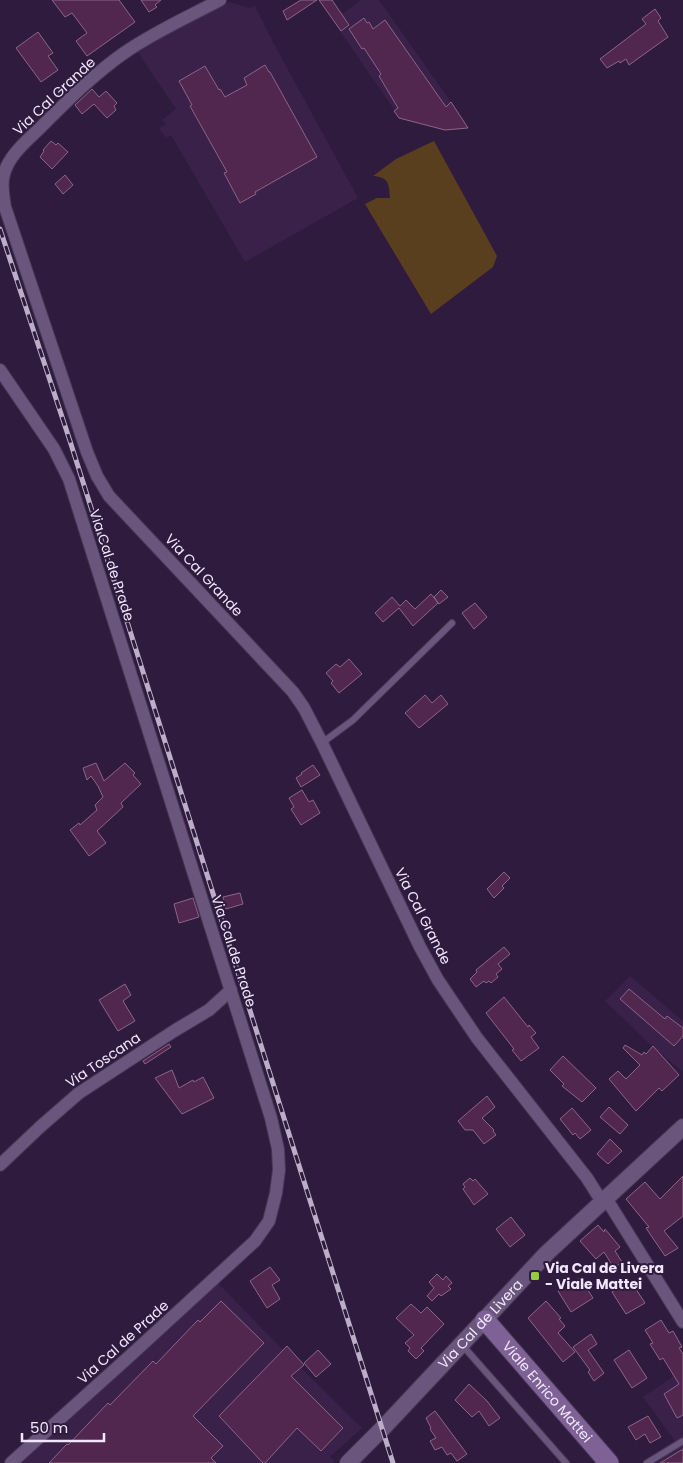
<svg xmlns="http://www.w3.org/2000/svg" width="683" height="1463" font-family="Poppins,sans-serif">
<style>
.built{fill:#39214a}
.green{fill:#5a3f1f}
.building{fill:#51274f;stroke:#8a6687}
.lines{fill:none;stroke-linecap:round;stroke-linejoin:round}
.service-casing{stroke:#473654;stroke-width:8}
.minor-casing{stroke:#473654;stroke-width:14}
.tertiary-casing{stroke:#473654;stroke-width:18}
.secondary-casing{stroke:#473654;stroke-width:21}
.service{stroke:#6a557c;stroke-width:6}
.minor{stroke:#6a557c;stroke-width:12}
.tertiary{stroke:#6a557c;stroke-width:16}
.secondary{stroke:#7e6295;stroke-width:19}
.rail-casing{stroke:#bcaec8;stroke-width:5}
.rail{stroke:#2f1b3e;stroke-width:3;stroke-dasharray:9;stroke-linecap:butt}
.poi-dot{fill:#93cd3d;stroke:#2f1b3e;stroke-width:2}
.labels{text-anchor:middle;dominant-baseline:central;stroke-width:4;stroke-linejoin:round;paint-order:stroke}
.street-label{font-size:14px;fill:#f2e6fd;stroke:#2f1b3e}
.poi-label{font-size:14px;font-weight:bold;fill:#f2e6fd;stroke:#2f1b3e;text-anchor:start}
</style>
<rect width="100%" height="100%" fill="#2f1b3e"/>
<!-- built -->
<g class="built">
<polygon points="361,0 379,0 451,102 468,128 445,130 400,118 333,21"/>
<polygon points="229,2 249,8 255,6 274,44 358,198 245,262 171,135 166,138 159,128 166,124 162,120 176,109 137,51"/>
<polygon points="630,976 683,1021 683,1072 652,1046 605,1001"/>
<polygon points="218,1283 282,1349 362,1428 330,1457 335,1461 333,1463 21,1463"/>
<polygon points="683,1370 683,1463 643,1463 675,1441 643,1397"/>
</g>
<!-- green -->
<path class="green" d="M434,141L497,256L493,267L431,314L365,204L377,198H390C389,184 389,177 373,176L396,159Z"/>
<!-- building -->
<g class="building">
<polygon points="52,0 119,0 135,22 87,56 76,41 87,33 72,13 65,17"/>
<polygon points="141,0 161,0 155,5 157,7 149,12"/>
<polygon points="301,0 317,0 287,20 283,11"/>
<polygon points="319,0 332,0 349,25 341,31"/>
<polygon points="655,9 661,18 658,21 668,37 629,65 626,59 620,63 619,61 607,68 600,59 646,24 642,19"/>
<polygon points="364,18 367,23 369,22 373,29 385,20 446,107 451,102 468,128 445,130 399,118 394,111 398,108 379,76 381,74 364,48 362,49 349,29"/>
<polygon points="38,32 53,53 48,56 58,70 41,82 16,48"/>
<polygon points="265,65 269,72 270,72 317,157 255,192 256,194 240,203 224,173 227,172 190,106 192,105 179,81 205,66 219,90 220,89 225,97 247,85 244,78"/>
<polygon points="92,89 99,97 106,91 117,103 114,106 116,110 107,118 94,104 82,114 75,105"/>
<polygon points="51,141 56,145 58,143 68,152 52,169 40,157 44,151 43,150"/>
<polygon points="65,175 73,185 63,194 55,184"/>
<polygon points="441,590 448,597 439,604 434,597"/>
<polygon points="431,594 438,603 413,626 399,608 383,622 375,613 392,597 400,606 406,600 415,609"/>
<polygon points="475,603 487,617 474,629 462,613"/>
<polygon points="349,659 362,674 339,693 331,683 333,681 326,673 336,664 340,667"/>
<polygon points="425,695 432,703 441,695 448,704 419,728 405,713"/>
<polygon points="96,763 104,781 125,763 135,773 133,775 141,784 121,803 123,807 97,831 106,843 89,856 70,830 79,823 80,825 97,810 95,805 103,797 98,786 91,776 87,780 83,768"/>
<polygon points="313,765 320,775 301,787 296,778 302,774 301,773"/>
<polygon points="302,790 309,802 313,800 320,813 301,825 291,809 294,807 289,798"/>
<polygon points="504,872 510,878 502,886 504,888 494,898 487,889"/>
<polygon points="240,893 243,904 226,909 223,897"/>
<polygon points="193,898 199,917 179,923 174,904"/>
<polygon points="504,947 510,954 498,964 502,969 496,974 498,977 491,983 489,981 486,983 484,981 476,987 470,979 477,972 476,970"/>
<polygon points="125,984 131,995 123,1001 135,1021 118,1031 99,1000"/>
<polygon points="629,989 665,1019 667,1016 683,1028 683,1036 674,1046 620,999"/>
<polygon points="504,997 528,1027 529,1025 536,1033 531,1037 539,1048 521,1061 512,1050 514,1049 486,1013"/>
<polygon points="169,1044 171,1047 145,1064 143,1061"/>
<polygon points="625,1045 642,1055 644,1052 646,1054 653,1046 679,1075 662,1091 659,1088 636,1111 609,1079 618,1071 626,1079 640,1065 623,1048"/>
<polygon points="563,1056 596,1088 582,1102 562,1086 564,1084 550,1070"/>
<polygon points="172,1070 179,1088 193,1080 194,1082 203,1077 214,1098 182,1114 155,1078"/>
<polygon points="487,1096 495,1107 482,1118 494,1130 493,1131 496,1135 484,1144 473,1130 465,1130 458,1121"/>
<polygon points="609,1107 628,1125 620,1134 600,1117"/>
<polygon points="572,1108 591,1130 580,1139 575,1133 573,1135 560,1119"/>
<polygon points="610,1139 622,1151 608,1164 597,1154"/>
<polygon points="683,1176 683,1216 664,1231 678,1248 665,1256 646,1228 649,1227 626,1199 645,1182 660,1199"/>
<polygon points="470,1178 473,1181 475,1179 488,1194 474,1205 463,1189 465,1187 463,1184"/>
<polygon points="511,1217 525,1235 510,1247 496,1229"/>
<polygon points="598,1225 604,1232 605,1229 620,1247 615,1251 622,1262 614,1268 604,1252 596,1259 580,1241"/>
<polygon points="270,1267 280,1280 272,1285 280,1299 267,1308 250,1281"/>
<polygon points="437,1274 443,1280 446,1276 452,1283 448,1286 451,1289 441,1296 439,1294 432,1301 427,1296 434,1288 429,1282"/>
<polygon points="580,1278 593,1298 571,1312 558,1291 567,1283 571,1284"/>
<polygon points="630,1280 645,1303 626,1314 612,1292"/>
<polygon points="221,1301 264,1343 193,1416 223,1446 211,1458 216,1463 49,1463 67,1444 68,1445 108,1403 110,1405 153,1361 156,1364 198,1320 200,1322"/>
<polygon points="546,1301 561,1318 559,1319 565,1326 558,1333 575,1352 563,1362 528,1318"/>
<polygon points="411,1304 421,1313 427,1307 444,1324 421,1348 424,1351 416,1359 408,1351 410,1348 405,1343 414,1335 396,1318"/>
<polygon points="661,1320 669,1333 673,1331 682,1347 679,1348 683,1354 683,1415 677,1418 664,1394 679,1384 663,1358 660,1360 650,1344 653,1343 645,1330"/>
<polygon points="591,1334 597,1344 588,1350 604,1373 594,1381 588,1372 590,1370 573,1347"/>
<polygon points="287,1346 304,1365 291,1376 343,1428 321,1451 297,1428 265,1463 263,1463 219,1416"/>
<polygon points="318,1350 331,1364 316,1377 304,1363"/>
<polygon points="629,1350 647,1378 632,1388 614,1360"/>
<polygon points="469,1384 487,1401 500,1418 489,1426 479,1411 472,1417 455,1400"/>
<polygon points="435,1411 467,1454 457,1461 451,1453 447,1455 442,1447 435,1450 430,1441 436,1438 430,1429 431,1428 426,1418"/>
<polygon points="648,1416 661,1437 650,1443 645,1434 636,1440 628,1427"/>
<polygon points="683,1449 683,1463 660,1463"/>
</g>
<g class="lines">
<!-- service casing -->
<g class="service-casing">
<g id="service">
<polyline points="322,743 353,720 452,623"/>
<polyline points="463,1346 566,1463"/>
<polyline points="647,1463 683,1441"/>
</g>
</g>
<!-- minor casing -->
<g class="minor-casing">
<g id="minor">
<path d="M220,0C188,17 154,32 124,53C94,74 68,100 42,126C30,138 14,151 7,166C0,180 3,193 5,207L87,452L97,476L109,496L293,692L304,708L322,743L420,947L438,980L477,1038L587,1178L597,1194L609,1203L683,1322"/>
<polyline points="0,370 54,449 69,479 271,1118 278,1149 279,1170 276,1193 269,1221 255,1241 132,1354 11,1463"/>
<polyline points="0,1165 40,1127 79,1093 174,1031 209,1010 231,990"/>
</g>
</g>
<!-- tertiary casing -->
<g class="tertiary-casing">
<g id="tertiary">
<path id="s1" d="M348,1463L382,1429L547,1253L683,1127"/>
</g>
</g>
<!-- secondary casing -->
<g class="secondary-casing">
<g id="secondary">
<path id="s2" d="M485,1320L609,1463"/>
</g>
</g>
<!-- service -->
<use href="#service" class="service"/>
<!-- minor -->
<use href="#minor" class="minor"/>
<!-- tertiary -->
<use href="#tertiary" class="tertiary"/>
<!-- secondary -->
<use href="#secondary" class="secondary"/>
<!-- rail casing -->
<g class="rail-casing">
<polyline id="rail" points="0,229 70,441 393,1463"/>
</g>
<!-- rail -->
<use href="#rail" class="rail"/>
</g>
<!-- markers -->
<rect class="poi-dot" x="530" y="1271" width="10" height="10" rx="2.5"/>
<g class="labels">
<!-- street labels -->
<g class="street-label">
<text transform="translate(54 96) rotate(-43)">Via Cal Grande</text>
<text transform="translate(112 565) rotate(72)">Via Cal de Prade</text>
<text transform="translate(204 575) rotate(47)">Via Cal Grande</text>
<text transform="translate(423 916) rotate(63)">Via Cal Grande</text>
<text transform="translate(234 951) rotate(72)">Via Cal de Prade</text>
<text transform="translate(103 1060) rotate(-34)">Via Toscana</text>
<text stroke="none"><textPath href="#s1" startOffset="192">Via Cal de Livera</textPath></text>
<text transform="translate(123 1342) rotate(-42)">Via Cal de Prade</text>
<text stroke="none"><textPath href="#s2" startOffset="95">Viale Enrico Mattei</textPath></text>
</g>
<!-- poi labels -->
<g class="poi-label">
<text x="545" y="1268">Via Cal de Livera<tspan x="545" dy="16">- Viale Mattei</tspan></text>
</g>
</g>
<!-- scale -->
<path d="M22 1433v8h82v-8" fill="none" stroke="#f2e6fd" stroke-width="2.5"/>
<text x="30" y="1433" font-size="15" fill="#f2e6fd" stroke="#2f1b3e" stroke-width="4" paint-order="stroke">50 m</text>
</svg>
